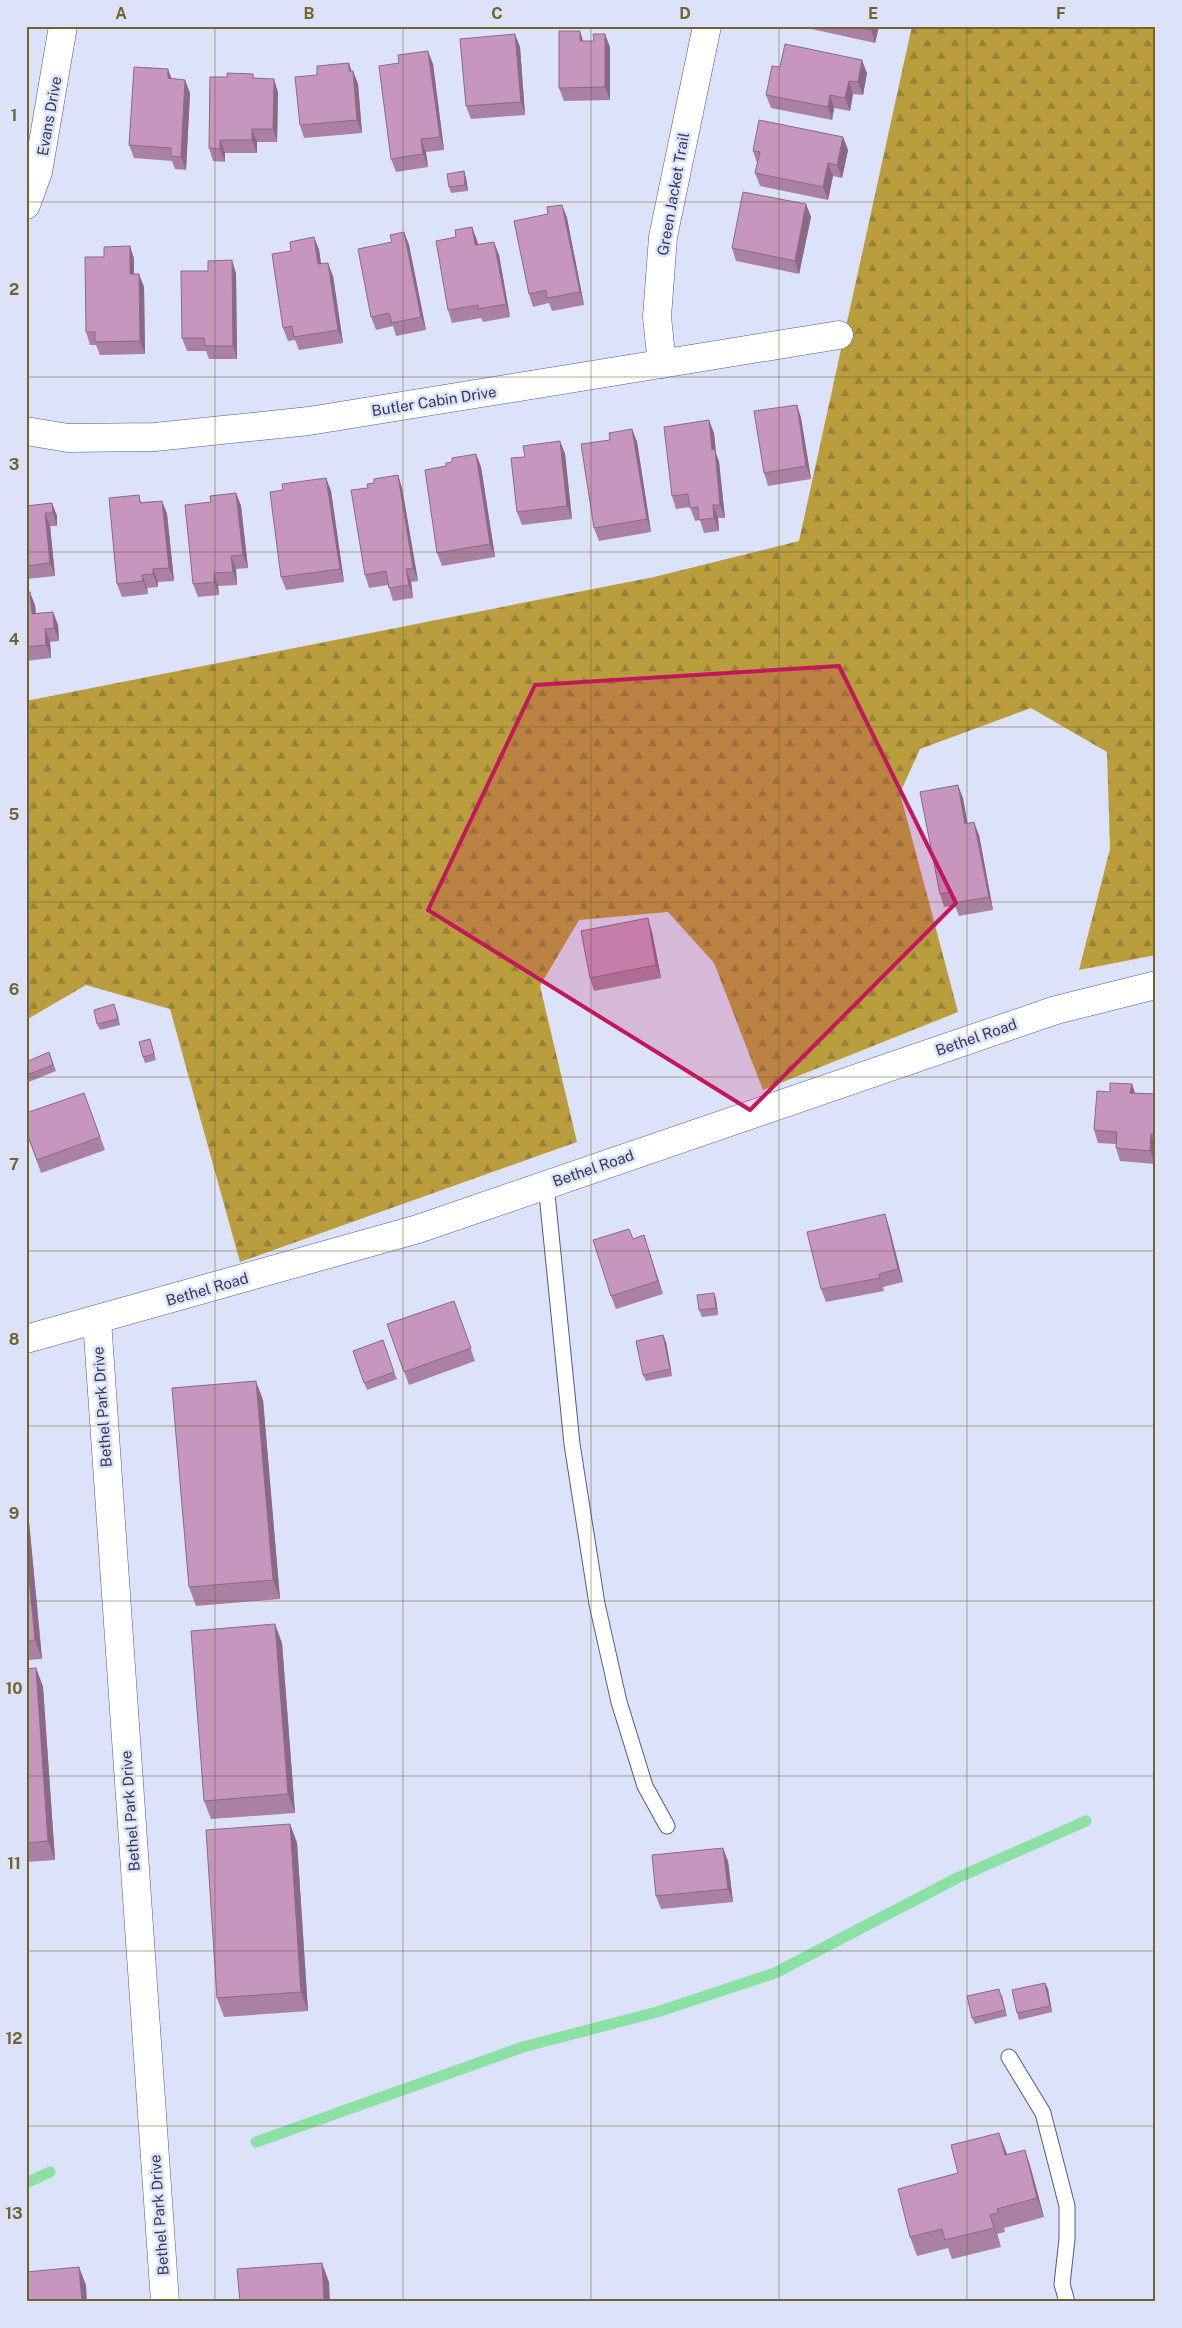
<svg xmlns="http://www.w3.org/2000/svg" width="1182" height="2328" font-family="'Public Sans',sans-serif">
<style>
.forest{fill:url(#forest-firs)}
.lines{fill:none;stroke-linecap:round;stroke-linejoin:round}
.stream{stroke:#8be0a4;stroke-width:11}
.lane-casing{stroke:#505c8c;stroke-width:17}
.street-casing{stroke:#505c8c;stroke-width:29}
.lane{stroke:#fff;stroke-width:15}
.street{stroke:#fff;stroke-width:28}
.wall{fill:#aa81a3}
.shaded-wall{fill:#8b6985}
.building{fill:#c696be;stroke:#8b6985}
.marked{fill:#c2185b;fill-opacity:0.2;stroke:#c2185b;stroke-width:4;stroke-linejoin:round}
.grid{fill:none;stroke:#736331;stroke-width:1;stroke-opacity:0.55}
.labels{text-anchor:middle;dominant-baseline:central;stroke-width:5;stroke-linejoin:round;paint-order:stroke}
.street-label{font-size:15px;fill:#343a50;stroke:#dbe2f9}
.neatline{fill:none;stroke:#736331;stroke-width:2}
.grid-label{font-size:16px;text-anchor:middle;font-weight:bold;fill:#736331}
</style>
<defs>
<pattern id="forest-firs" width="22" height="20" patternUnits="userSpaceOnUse" patternTransform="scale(1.25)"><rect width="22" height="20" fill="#ba9d3d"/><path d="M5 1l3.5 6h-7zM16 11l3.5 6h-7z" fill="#988136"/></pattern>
</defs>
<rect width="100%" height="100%" fill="#dbe2f9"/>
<!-- forest -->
<polygon class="forest" points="912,26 1156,26 1156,955 1079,970 1110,849 1107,752 1031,708 920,749 900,793 958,1012 763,1090 714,963 668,912 579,920 540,986 577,1142 240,1262 170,1009 86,985 26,1020 26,701 654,577 799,541"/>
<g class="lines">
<!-- stream -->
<g class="stream">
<polyline points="256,2142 523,2047 657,2012 775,1973 957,1878 1086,1821"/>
<polyline points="26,2183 50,2172"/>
</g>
<!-- lane casing -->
<g class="lane-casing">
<g id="lane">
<polyline points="546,1184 572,1444 597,1604 619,1702 645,1786 667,1826"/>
<polyline points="1009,2057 1043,2113 1067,2206 1067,2239 1062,2284 1067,2302"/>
</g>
</g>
<!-- street casing -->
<g class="street-casing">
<g id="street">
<polyline points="26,205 38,172 63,26"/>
<polyline points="662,364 657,317 663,237 707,26"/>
<polyline points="26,431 68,438 155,437 309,421 839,335"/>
<polyline points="97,1320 165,2302"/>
<polyline points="26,1339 418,1229 1056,1010 1156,985"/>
</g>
</g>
<!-- lane -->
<use href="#lane" class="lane"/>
<!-- street -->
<use href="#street" class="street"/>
</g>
<!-- wall -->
<g class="wall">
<polygon points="798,26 879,26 875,43"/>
<polygon points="583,41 594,41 610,47 610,100 564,101 559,88"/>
<polygon points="520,47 525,115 471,119 466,106"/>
<polygon points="349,63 351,71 353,71 358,84 362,133 304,138 300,125 317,75"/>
<polygon points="433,64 444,150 426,152 428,167 396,172 391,159"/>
<polygon points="780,67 867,73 863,95 853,94 850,111 834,108 832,120 771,108 766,95"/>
<polygon points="253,74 254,78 278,92 277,142 257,142 257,153 225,153 225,162 213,161 209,148 227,77"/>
<polygon points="172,78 190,93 186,170 175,169 172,161 134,158 129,145"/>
<polygon points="843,137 848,150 842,178 833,176 828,200 760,186 755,173 757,163 753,151"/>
<polygon points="464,171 466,178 468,191 451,193 449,187"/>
<polygon points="806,204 811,217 799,274 736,261 732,248"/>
<polygon points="562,205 567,218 584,305 552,311 549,303 533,307 529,294 548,214"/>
<polygon points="404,232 409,245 426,330 396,336 393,326 376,330 371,317 392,242"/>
<polygon points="314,237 319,250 321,264 333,276 343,343 299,350 295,340 288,341 283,328 291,251"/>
<polygon points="477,240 478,245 499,255 510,317 483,322 481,318 452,323 448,310"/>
<polygon points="130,246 134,259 134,274 144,287 145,354 100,355 96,345 90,345 86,332 104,257"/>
<polygon points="236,273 237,359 209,359 206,351 187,351 182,338"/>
<polygon points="797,405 801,418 811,479 768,486 764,473"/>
<polygon points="632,429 637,442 651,532 599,541 594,528 610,440"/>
<polygon points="714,433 716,453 719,462 725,518 718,518 719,531 704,533 700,520 695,521 690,507 676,509 672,496"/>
<polygon points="560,441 565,454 572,519 522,525 517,512 525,457"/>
<polygon points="476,454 481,467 495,557 442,566 437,553 446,466 452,462"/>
<polygon points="398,475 402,488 418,581 411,582 413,598 393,601 388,585 369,588 365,575 368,488 374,483"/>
<polygon points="326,478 331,491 344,582 286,590 281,577"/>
<polygon points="236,493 241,506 248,568 236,569 237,585 218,586 219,595 198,597 193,584 211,502"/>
<polygon points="139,495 141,502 162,501 167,514 174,581 158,582 158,587 147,588 148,594 122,597 117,584"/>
<polygon points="52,503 57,516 57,526 50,526 55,576 26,579 26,506"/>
<polygon points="26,592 35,605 36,613 53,612 58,625 59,641 50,642 51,658 26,661"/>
<polygon points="963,798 967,824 979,835 993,910 959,916 955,906 944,907 940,894"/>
<polygon points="652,932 661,978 594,991 590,978"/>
<polygon points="117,1011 120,1025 100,1030 97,1024"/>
<polygon points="152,1045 156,1060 145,1063 143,1057"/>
<polygon points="49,1052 56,1071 26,1083 26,1062"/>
<polygon points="1132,1084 1135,1093 1156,1094 1155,1164 1120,1161 1116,1148 1116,1144 1098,1143 1094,1130 1110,1092"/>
<polygon points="84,1093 105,1150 41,1173 26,1131"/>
<polygon points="885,1214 889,1227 903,1282 883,1287 884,1291 826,1302 821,1289"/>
<polygon points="644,1235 663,1294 616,1309 611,1296 633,1239"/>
<polygon points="714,1293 716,1299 718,1315 702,1317 699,1310"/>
<polygon points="454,1301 475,1361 409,1385 387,1324"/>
<polygon points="663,1335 666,1342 672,1376 646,1381 643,1375"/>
<polygon points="353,1351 394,1372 397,1379 367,1390"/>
<polygon points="263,1400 280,1599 196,1606 189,1587"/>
<polygon points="26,1490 42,1659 26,1660"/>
<polygon points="282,1643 295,1813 211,1819 204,1801"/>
<polygon points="36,1668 43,1687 55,1860 26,1862 26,1669"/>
<polygon points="290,1824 297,1843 308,2011 224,2017 217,1998"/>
<polygon points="728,1861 733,1902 661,1909 656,1896"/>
<polygon points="1045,1983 1048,1989 1052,2012 1019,2020 1017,2013"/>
<polygon points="1002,1995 1007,2016 975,2024 972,2018"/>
<polygon points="1025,2150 1031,2169 1044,2217 1004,2228 1005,2232 997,2234 1001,2247 952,2259 948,2248 917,2256 910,2237 958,2173 1006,2151 1007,2155"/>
</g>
<!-- shaded-wall -->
<g class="shaded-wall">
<polygon points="871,26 879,26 875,43 871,30"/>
<polygon points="580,31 584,44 580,41"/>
<polygon points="515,34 520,47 525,115 521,102"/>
<polygon points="605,34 610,47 610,100 605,87"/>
<polygon points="428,51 433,64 444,150 440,137"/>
<polygon points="862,60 867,73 863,95 858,82"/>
<polygon points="349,63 353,76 353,71 358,84 362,133 357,120"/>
<polygon points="168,69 173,82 168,78"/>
<polygon points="274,79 278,92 277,142 273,129"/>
<polygon points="185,80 190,93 186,170 181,157"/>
<polygon points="849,81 853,94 850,111 845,98"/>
<polygon points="830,95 834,108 832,120 828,107"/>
<polygon points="252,129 257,142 257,153 252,140"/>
<polygon points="843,137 848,150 842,178 837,165"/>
<polygon points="421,139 426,152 428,167 423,154"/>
<polygon points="220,140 225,153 225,162 220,149"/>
<polygon points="828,163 833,176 828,200 823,187"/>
<polygon points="464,171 466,178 468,191 465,185"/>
<polygon points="806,204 811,217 799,274 795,261"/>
<polygon points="562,205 567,218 584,305 580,292"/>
<polygon points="472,227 477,240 480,258 475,245"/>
<polygon points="404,232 409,245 426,330 421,317"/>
<polygon points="314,237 319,250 323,277 318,264"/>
<polygon points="494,242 499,255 510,317 506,304"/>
<polygon points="130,246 134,259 134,287 130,274"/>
<polygon points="232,260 236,273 237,359 233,346"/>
<polygon points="328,263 333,276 343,343 338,330"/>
<polygon points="139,274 144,287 145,354 140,341"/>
<polygon points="797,405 801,418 811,479 806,466"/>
<polygon points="709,420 714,433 716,453 719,462 725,518 720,505 712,450"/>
<polygon points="632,429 637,442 651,532 647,519"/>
<polygon points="560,441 565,454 572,519 567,506"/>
<polygon points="476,454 481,467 495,557 490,544"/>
<polygon points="398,475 402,488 418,581 413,568"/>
<polygon points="326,478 331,491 344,582 340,569"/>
<polygon points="236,493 241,506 248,568 243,555"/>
<polygon points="162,501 167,514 174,581 169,568"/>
<polygon points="52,503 57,516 57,526 53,513"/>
<polygon points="713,505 718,518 719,531 714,518"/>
<polygon points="45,513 50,526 55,576 50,563"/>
<polygon points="231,556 236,569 237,585 233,572"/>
<polygon points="153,569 158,582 158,587 153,574"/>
<polygon points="406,569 411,582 413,598 409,585"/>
<polygon points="214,573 218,586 219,595 214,582"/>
<polygon points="142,575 147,588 148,594 143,581"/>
<polygon points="30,592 35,605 37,627 32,614"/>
<polygon points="53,612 58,625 59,641 54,628"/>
<polygon points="45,629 50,642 51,658 46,645"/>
<polygon points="958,785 963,798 970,837 965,824"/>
<polygon points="974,822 979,835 993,910 989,897"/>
<polygon points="648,918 652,932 661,978 656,965"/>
<polygon points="1132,1084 1136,1097 1130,1093"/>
<polygon points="1151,1134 1156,1146 1155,1164 1150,1151"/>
<polygon points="885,1214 889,1227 903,1282 898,1269"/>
<polygon points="644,1235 648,1248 663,1294 658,1281"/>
<polygon points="714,1293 716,1299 718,1315 716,1308"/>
<polygon points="663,1335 666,1342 672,1376 670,1369"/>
<polygon points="256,1381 263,1400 280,1599 273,1580"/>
<polygon points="26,1490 42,1659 35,1640 26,1545"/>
<polygon points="275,1624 282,1643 295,1813 288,1794"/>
<polygon points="36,1668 43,1687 55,1860 48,1841"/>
<polygon points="290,1824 297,1843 308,2011 301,1992"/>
<polygon points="723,1848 728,1861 733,1902 728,1889"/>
<polygon points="1045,1983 1048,1989 1052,2012 1050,2006"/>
<polygon points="999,2133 1006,2151 1012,2174 1005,2155"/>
<polygon points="1025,2150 1031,2169 1044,2217 1037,2198"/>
<polygon points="990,2215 997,2234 1001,2247 994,2228"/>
<polygon points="322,2263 329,2282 330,2302 324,2302"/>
<polygon points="79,2267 86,2285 87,2302 82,2302"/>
</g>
<!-- building -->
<g class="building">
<polygon points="852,26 871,26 871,30"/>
<polygon points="559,31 580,31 580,41 594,41 593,34 605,34 605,87 559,88"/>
<polygon points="515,34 521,102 466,106 460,39"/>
<polygon points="785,44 862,60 858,82 849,81 845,98 830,95 828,107 766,95 772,66 780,67"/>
<polygon points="428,51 440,137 421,139 423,154 391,159 379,66 399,63 398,55"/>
<polygon points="349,63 349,71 353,71 357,120 300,125 295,77 317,75 317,66"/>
<polygon points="134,67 168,69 168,78 185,80 181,157 171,156 171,148 129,145"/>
<polygon points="227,73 253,74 253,78 274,79 273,129 252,129 252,140 220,140 220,149 209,148 210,77 227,77"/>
<polygon points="759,120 843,137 837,165 828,163 823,187 755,173 760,152 753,151"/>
<polygon points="464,171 465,185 449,187 447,174"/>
<polygon points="743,192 806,204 795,261 732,248"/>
<polygon points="562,205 580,292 547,298 546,290 529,294 514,221 548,214 547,207"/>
<polygon points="472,227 475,245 494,242 506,304 478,309 478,305 448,310 436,241 456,237 455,230"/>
<polygon points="404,232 421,317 392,323 389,313 371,317 358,249 392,242 390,235"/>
<polygon points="314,237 318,264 328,263 338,330 294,337 292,326 283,328 272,254 291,251 290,242"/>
<polygon points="130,246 130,274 139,274 140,341 95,342 95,332 86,332 85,257 104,257 104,247"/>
<polygon points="232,260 233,346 205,346 204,338 182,338 181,271 208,271 208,261"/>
<polygon points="797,405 806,466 764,473 754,411"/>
<polygon points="709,420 712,450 715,449 720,505 713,505 714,518 699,520 698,507 690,508 688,494 672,496 664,427"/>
<polygon points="632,429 647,519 594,528 581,444 610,440 609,433"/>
<polygon points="560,441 567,506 517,512 511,458 525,457 523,446"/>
<polygon points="476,454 490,544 437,553 425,470 446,466 446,463 452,462 452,458"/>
<polygon points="398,475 413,568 406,569 409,585 389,588 386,571 365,575 351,490 368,488 367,484 374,483 374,479"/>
<polygon points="326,478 340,569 281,577 270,492 283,490 282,484"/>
<polygon points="236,493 243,555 231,556 233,572 214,573 214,582 193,584 185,505 211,502 210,496"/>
<polygon points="139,495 140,503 162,501 169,568 153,569 153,574 142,575 143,581 117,584 109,498"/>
<polygon points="52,503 53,513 45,513 50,563 26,566 26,506"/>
<polygon points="26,592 30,592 32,614 53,612 54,628 45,629 46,645 26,647"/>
<polygon points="958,785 965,824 974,822 989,897 954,903 952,892 940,894 920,792"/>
<polygon points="648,918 656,965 590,978 581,931"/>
<polygon points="114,1004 118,1019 97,1024 94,1010"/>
<polygon points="150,1039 154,1054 143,1057 139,1042"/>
<polygon points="49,1052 53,1065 26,1075 26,1062"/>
<polygon points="1110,1083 1132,1084 1130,1093 1156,1094 1156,1135 1151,1134 1150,1151 1116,1148 1117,1132 1094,1130 1097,1091 1110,1092"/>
<polygon points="84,1093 100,1137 37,1160 26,1131 26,1113"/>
<polygon points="885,1214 898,1269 879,1274 880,1278 821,1289 807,1232"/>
<polygon points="629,1229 633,1239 644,1235 658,1281 611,1296 593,1240"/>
<polygon points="714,1293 716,1308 699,1310 697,1295"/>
<polygon points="454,1301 471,1348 404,1372 387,1324"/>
<polygon points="663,1335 670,1369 643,1375 636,1341"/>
<polygon points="383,1340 394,1372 364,1383 353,1351"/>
<polygon points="256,1381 273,1580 189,1587 172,1388"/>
<polygon points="26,1545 35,1640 26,1641"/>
<polygon points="275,1624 288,1794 204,1801 191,1631"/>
<polygon points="36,1668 48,1841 26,1843 26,1669"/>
<polygon points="290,1824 301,1992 217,1998 206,1830"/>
<polygon points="723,1848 728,1889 656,1896 652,1855"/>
<polygon points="1045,1983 1050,2006 1017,2013 1012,1990"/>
<polygon points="999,1989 1005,2010 972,2018 967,1996"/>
<polygon points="999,2133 1005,2155 1025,2150 1037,2198 997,2209 998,2213 990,2215 994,2228 945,2240 942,2229 910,2237 898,2189 958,2173 951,2145"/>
<polygon points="322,2263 324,2302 240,2302 237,2269"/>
<polygon points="79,2267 82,2302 26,2302 26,2272"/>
</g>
<!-- marked area -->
<path class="marked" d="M839,666L956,903L750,1110L428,910L535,685Z"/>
<!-- grid -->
<path class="grid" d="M215,26V2302M403,26V2302M591,26V2302M779,26V2302M967,26V2302M26,202H1156M26,377H1156M26,552H1156M26,727H1156M26,902H1156M26,1077H1156M26,1251H1156M26,1426H1156M26,1601H1156M26,1776H1156M26,1951H1156M26,2126H1156"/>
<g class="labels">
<!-- street labels -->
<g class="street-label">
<text transform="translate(49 116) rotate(-80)">Evans Drive</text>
<text transform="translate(673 194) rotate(-80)">Green Jacket Trail</text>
<text transform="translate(434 401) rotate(-9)">Butler Cabin Drive</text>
<text transform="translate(976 1037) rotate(-19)">Bethel Road</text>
<text transform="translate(593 1168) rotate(-19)">Bethel Road</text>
<text transform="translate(207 1289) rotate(-16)">Bethel Road</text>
<text transform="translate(102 1407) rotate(-94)">Bethel Park Drive</text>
<text transform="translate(130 1811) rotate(-94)">Bethel Park Drive</text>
<text transform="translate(159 2215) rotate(-94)">Bethel Park Drive</text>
</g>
</g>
<!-- border -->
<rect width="1182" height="2328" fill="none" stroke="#dbe2f9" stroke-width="55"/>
<rect x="28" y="28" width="1126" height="2272" class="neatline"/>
<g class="grid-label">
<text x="121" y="19">A</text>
<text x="309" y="19">B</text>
<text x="497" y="19">C</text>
<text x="685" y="19">D</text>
<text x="873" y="19">E</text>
<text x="1061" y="19">F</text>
<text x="14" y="121">1</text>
<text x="14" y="295">2</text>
<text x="14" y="470">3</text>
<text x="14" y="645">4</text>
<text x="14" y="820">5</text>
<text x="14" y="995">6</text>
<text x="14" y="1170">7</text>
<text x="14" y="1345">8</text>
<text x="14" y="1519">9</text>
<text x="14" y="1694">10</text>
<text x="14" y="1869">11</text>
<text x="14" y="2044">12</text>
<text x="14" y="2219">13</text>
</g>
</svg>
